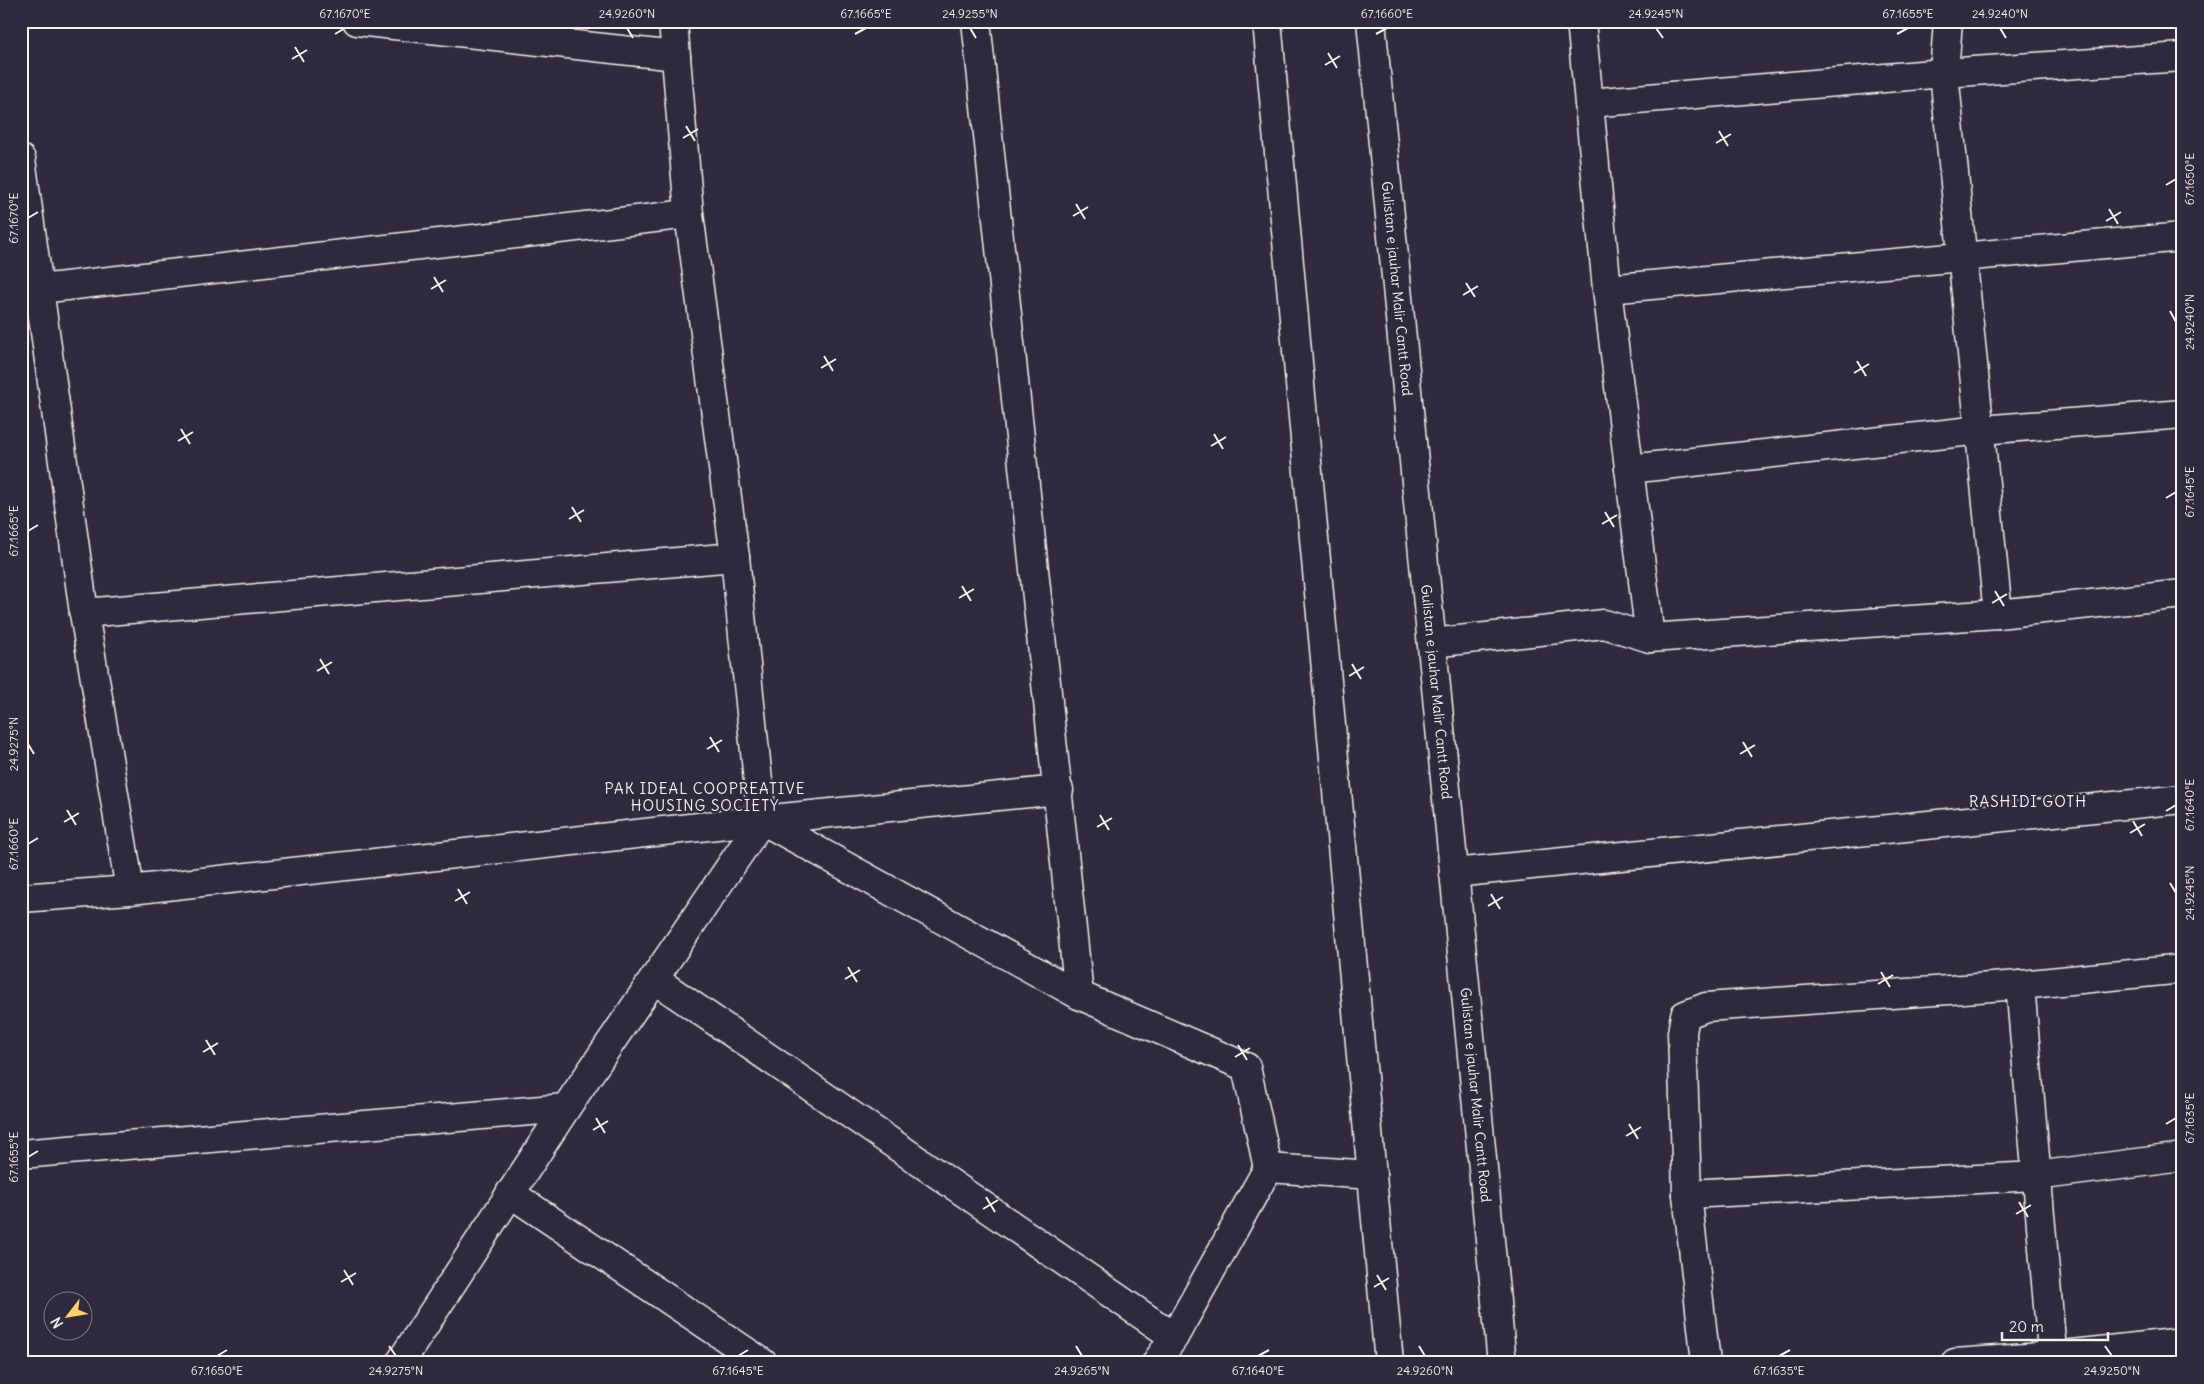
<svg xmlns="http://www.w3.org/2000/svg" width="2204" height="1384" font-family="Delius,sans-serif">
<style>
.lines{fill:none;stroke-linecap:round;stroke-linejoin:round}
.minor-casing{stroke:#f4f1e8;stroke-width:31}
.secondary-casing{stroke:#f4f1e8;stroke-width:31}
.minor{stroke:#2f2a3d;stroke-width:28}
.secondary{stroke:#2f2a3d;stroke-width:28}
.ticks{fill:none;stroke:#f4f1e8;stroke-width:2}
.labels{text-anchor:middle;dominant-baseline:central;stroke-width:4.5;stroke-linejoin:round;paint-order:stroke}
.street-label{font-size:14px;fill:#f4f1e8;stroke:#2f2a3d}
.neighbourhood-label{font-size:15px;letter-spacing:1px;fill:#f4f1e8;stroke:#2f2a3d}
.neatline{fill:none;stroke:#f4f1e8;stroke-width:2}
.ticks-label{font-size:12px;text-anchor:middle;fill:#f4f1e8}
</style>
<rect width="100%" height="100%" fill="#2f2a3d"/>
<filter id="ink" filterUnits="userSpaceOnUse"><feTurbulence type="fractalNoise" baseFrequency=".02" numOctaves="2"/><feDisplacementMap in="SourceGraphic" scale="10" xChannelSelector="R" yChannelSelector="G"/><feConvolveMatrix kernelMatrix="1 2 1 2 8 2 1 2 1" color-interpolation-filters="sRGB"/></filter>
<g filter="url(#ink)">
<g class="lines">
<!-- minor casing -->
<g class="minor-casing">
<g id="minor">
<polyline points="357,21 676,56"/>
<polyline points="976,21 1079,995"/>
<polyline points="1581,21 1607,289 1650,638"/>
<polyline points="1948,21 1944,73 1998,614"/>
<polyline points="1589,103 1944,73 2183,57"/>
<polyline points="21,159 84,613 130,890"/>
<polyline points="40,289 689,214"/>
<polyline points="1607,289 2183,237"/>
<polyline points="1629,469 1981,430 2183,414"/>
<polyline points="84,613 735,557"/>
<polyline points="1432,643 1604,624 1650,638 1998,614 2183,594"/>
<polyline points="762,820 1059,790"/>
<polyline points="1454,873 2183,799"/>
<polyline points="21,898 130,890 762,820 1079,995 1246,1067 1268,1168"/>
<polyline points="654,979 1174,1337"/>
<polyline points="2020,985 2053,1363"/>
<polyline points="21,1154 566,1108"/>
<polyline points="510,1193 763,1363"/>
<polyline points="1687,1194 2036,1176 2183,1157"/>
<polyline points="400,1363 566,1108 762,820 735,557 689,214 673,21"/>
<polyline points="1156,1363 1174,1337 1268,1168 1372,1175"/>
<polyline points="1706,1363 1687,1194 1682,1033 1685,1015 1706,1007 2020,985 2183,969"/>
<polyline points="1955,1363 2053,1356 2183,1342"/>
</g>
</g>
<!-- secondary casing -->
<g class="secondary-casing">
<g id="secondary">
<polyline points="1267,21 1389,1363"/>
<path id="s1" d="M1371,21L1502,1363"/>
</g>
</g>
<!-- minor -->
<use href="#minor" class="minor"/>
<!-- secondary -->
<use href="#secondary" class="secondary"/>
</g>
</g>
<!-- ticks -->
<path class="ticks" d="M627,28L633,38M970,28L976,38M1656,28L1663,38M2000,28L2006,38M335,34L345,28M855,34L866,28M1376,34L1387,28M1897,34L1908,28M295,47L304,62M1328,53L1337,68M292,59L307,50M1325,65L1340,56M686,126L695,141M1719,131L1728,146M683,138L698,129M1716,143L1731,134M2166,185L2176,179M1076,204L1085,219M2109,209L2118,224M1073,216L1088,207M28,218L38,212M2106,221L2121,212M434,277L443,292M1466,283L1475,297M431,289L446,280M1463,295L1478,286M2170,311L2176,322M824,356L833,371M1857,361L1866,376M821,368L836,359M1854,373L1869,364M181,429L190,444M1214,434L1223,449M178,441L193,432M1211,446L1226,437M2166,498L2176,492M572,507L581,522M1605,512L1614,527M569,519L584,510M1602,524L1617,515M28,531L38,525M962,586L971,601M1995,591L2004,606M959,598L974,589M1992,603L2007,594M320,659L329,674M1352,664L1361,679M317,671L332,662M1349,676L1364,667M710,737L719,752M1743,742L1752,757M28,744L34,754M707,749L722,740M1740,754L1755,745M67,810L76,825M2166,811L2176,805M1100,815L1109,830M2133,821L2142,836M64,822L79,813M1097,827L1112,818M2130,833L2145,824M28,844L38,838M2170,883L2176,893M458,889L467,904M1491,894L1500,909M455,901L470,892M1488,906L1503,897M848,967L857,982M1881,972L1890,987M845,979L860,970M1878,984L1893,975M206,1040L215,1055M1238,1045L1247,1060M203,1052L218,1043M1235,1057L1250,1048M596,1118L605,1133M1629,1124L1638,1139M2166,1124L2176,1118M593,1130L608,1121M1626,1136L1641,1127M28,1157L38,1151M986,1197L995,1212M2019,1202L2028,1217M983,1209L998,1200M2016,1214L2031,1205M344,1270L353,1285M1377,1275L1386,1290M341,1282L356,1273M1374,1287L1389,1278M389,1346L396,1356M1076,1346L1082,1356M1419,1346L1425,1356M2105,1346L2112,1356M217,1356L227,1350M738,1356L748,1350M1258,1356L1269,1350M1779,1356L1790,1350"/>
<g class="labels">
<!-- street labels -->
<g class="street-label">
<text stroke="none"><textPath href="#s1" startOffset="269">Gulistan e jauhar Malir Cantt Road</textPath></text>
<text stroke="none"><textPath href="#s1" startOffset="674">Gulistan e jauhar Malir Cantt Road</textPath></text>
<text stroke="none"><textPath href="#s1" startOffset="1079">Gulistan e jauhar Malir Cantt Road</textPath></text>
</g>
<!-- neighbourhood labels -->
<g class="neighbourhood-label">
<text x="705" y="788">PAK IDEAL COOPREATIVE<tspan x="705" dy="17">HOUSING SOCIETY</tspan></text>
<text x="2028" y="801">RASHIDI GOTH</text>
</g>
</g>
<!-- margin -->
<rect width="2204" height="1384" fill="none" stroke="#2f2a3d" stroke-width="55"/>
<!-- north arrow -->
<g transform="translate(68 1316) rotate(239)"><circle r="24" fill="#2f2a3d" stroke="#7e7a81"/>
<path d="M0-4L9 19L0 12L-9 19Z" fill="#ffd166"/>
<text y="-8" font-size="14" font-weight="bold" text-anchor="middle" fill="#f4f1e8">N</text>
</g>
<!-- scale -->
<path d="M2002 1332v8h106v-8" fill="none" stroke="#f4f1e8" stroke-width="2.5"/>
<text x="2009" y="1332" font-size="15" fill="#f4f1e8" stroke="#2f2a3d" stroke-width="4" paint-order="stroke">20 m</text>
<rect x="28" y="28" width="2148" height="1328" class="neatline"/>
<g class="ticks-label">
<text x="345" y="18">67.1670°E</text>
<text x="627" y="18">24.9260°N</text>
<text x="866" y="18">67.1665°E</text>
<text x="970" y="18">24.9255°N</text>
<text x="1387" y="18">67.1660°E</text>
<text x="1656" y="18">24.9245°N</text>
<text x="1908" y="18">67.1655°E</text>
<text x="2000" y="18">24.9240°N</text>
<text transform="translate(2190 179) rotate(-90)" y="4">67.1650°E</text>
<text transform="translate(14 218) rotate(-90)" y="4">67.1670°E</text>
<text transform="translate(2190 322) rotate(-90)" y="4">24.9240°N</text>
<text transform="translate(2190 492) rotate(-90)" y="4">67.1645°E</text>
<text transform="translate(14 531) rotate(-90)" y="4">67.1665°E</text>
<text transform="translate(14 744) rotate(-90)" y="4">24.9275°N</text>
<text transform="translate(2190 805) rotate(-90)" y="4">67.1640°E</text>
<text transform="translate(14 844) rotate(-90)" y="4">67.1660°E</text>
<text transform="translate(2190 893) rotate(-90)" y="4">24.9245°N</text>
<text transform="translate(2190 1118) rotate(-90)" y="4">67.1635°E</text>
<text transform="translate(14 1157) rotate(-90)" y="4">67.1655°E</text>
<text x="217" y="1375">67.1650°E</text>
<text x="396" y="1375">24.9275°N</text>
<text x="738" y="1375">67.1645°E</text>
<text x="1082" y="1375">24.9265°N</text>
<text x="1258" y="1375">67.1640°E</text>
<text x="1425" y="1375">24.9260°N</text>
<text x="1779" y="1375">67.1635°E</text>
<text x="2112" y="1375">24.9250°N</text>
</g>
</svg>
